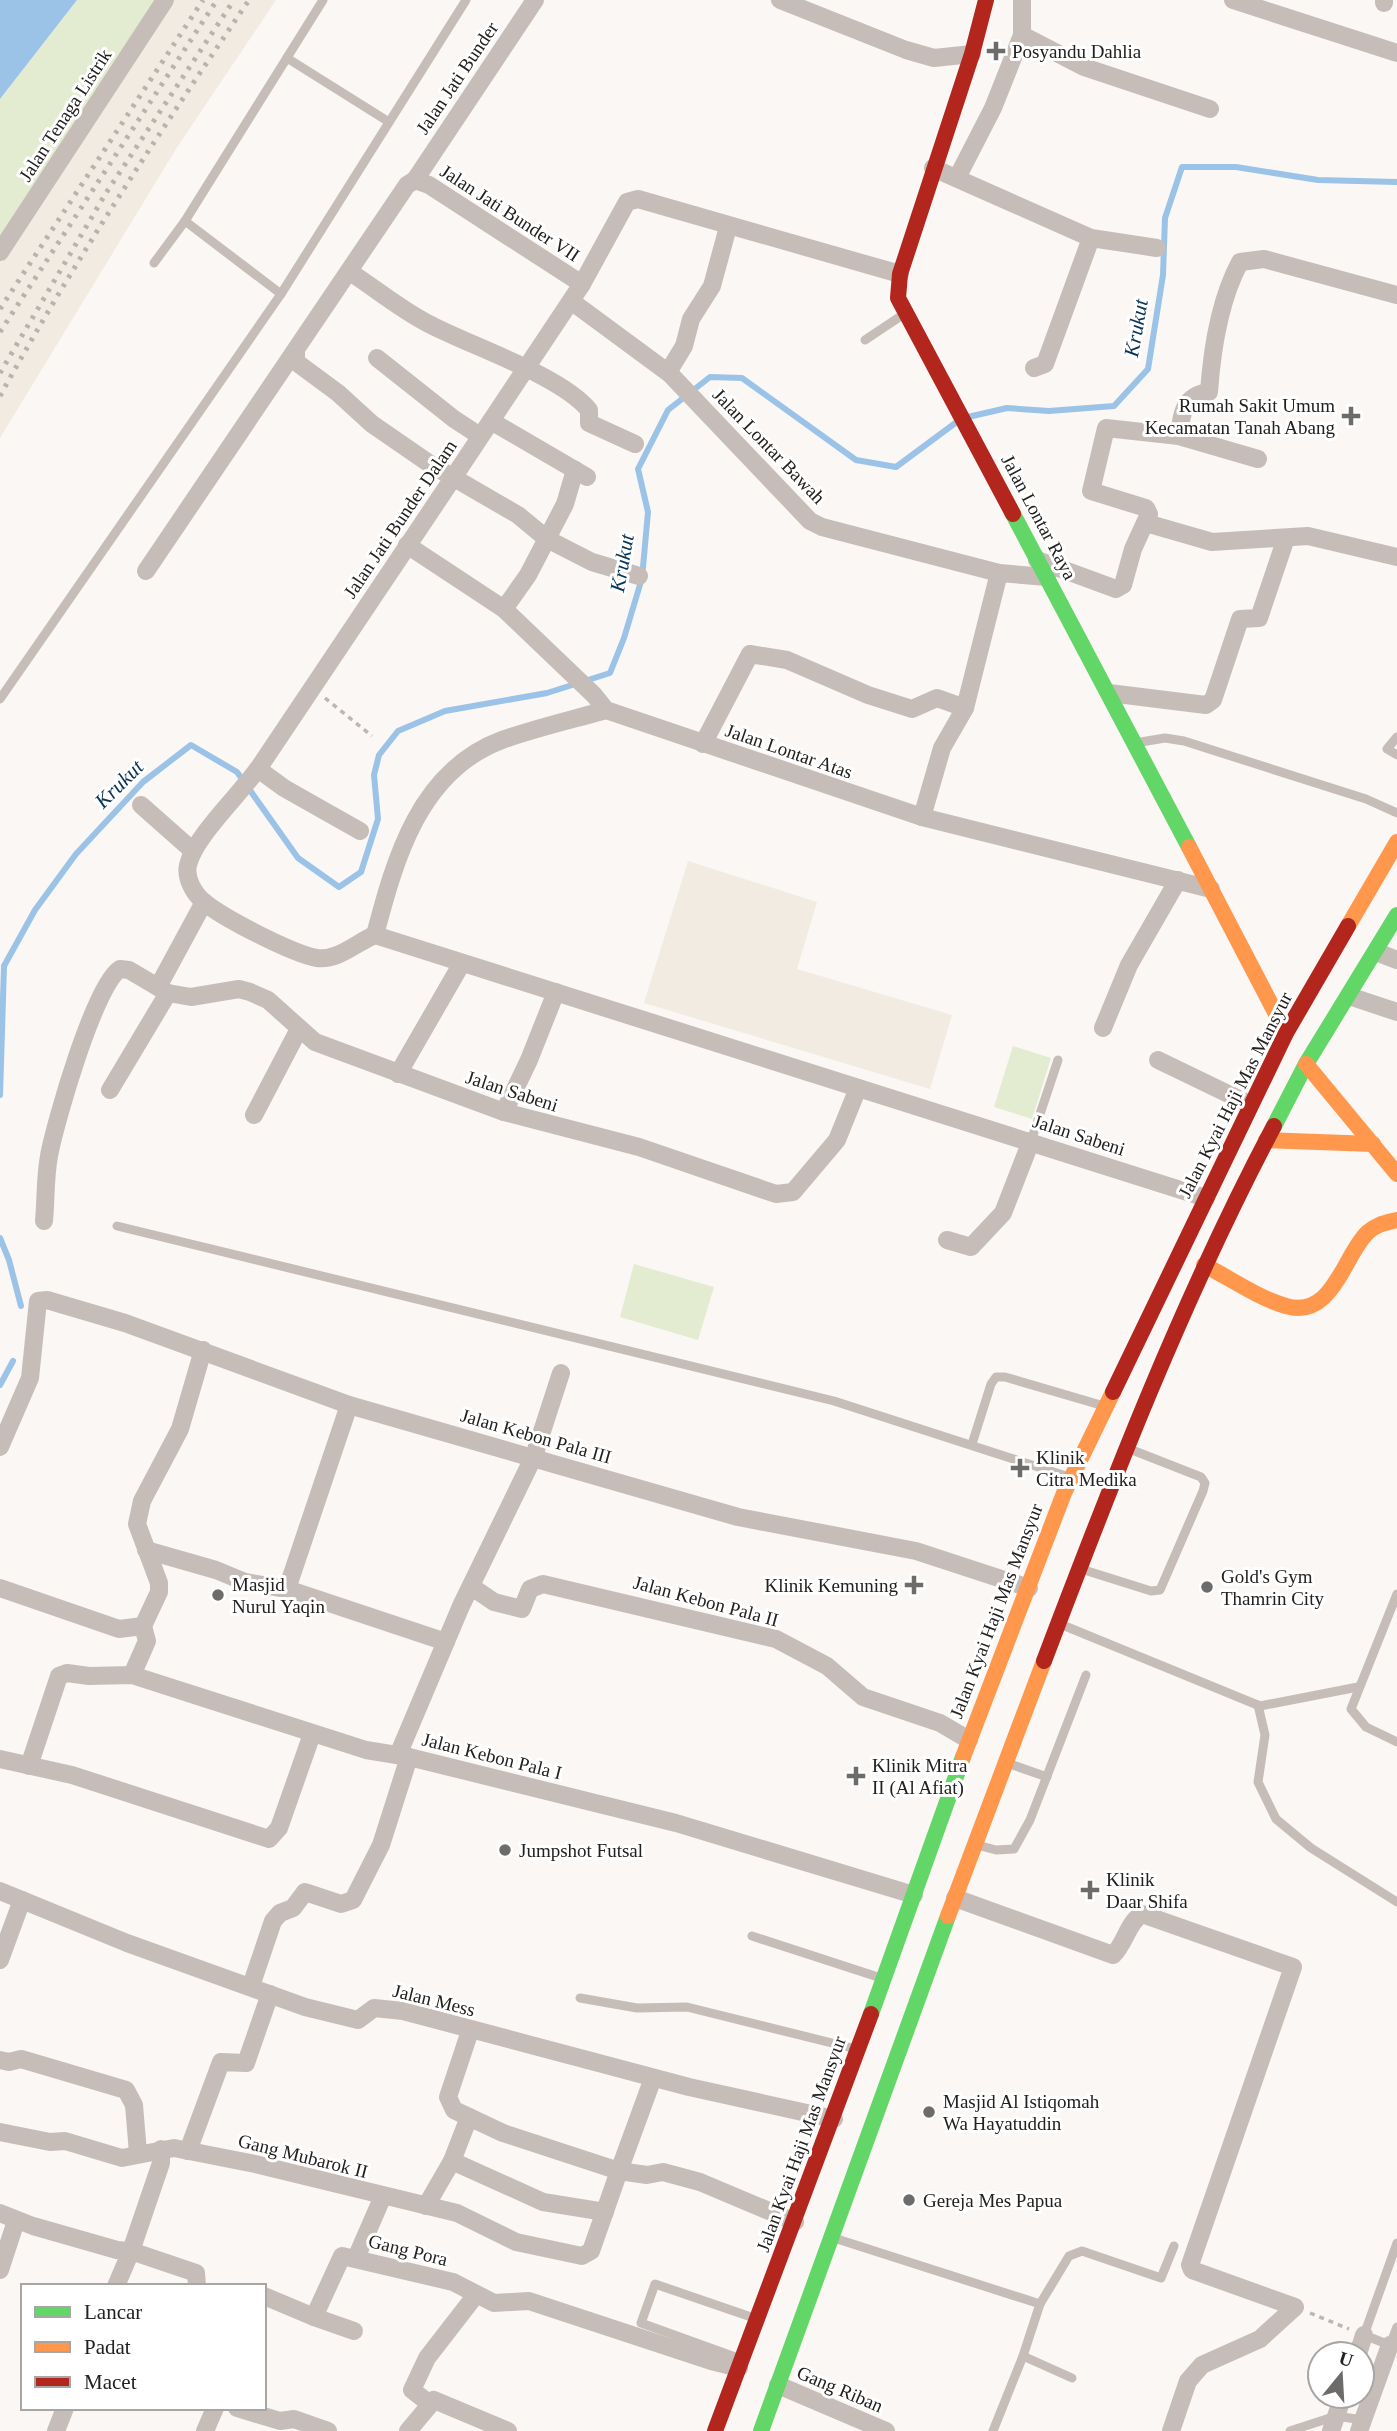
<svg xmlns="http://www.w3.org/2000/svg" width="1397" height="2431" font-family="Georgia,serif">
<style>
.built{fill:#f1ebe2}
.green{fill:#e3ecd1}
.water{fill:#9bc2e7}
.lines{fill:none;stroke-linecap:round;stroke-linejoin:round}
.stream{stroke:#9bc2e7;stroke-width:6}
.path{stroke:#bdb6b2;stroke-width:3.5;stroke-dasharray:5 5;stroke-linecap:butt}
.lane{stroke:#c7bdb8;stroke-width:9}
.street{stroke:#c7bdb8;stroke-width:18}
.fast{stroke:#63d668;stroke-width:16}
.slow{stroke:#ff974d;stroke-width:16}
.jam{stroke:#b3261e;stroke-width:16}
.rail{stroke:#b9b2ae;stroke-width:5;stroke-dasharray:3.5 7;stroke-linecap:butt}
.poi-dot{fill:#6e6c6a;stroke:#fff;stroke-width:2.5}
.labels{text-anchor:middle;dominant-baseline:central;stroke-width:6;stroke-linejoin:round;paint-order:stroke}
.poi-label{font-size:19px;fill:#23211f;stroke:#fff;text-anchor:start}
.street-label{font-size:19px;fill:#23211f;stroke:#fff}
.water-label{font-size:21px;font-style:italic;fill:#073457;stroke:#fff}
</style>
<rect width="100%" height="100%" fill="#faf7f4"/>
<!-- built -->
<g class="built">
<polygon points="166,0 276,0 176,149 0,438 0,254"/>
<polygon points="688,861 817,902 797,969 952,1015 930,1089 644,1003"/>
</g>
<!-- green -->
<g class="green">
<polygon points="77,0 166,0 0,254 0,99"/>
<polygon points="1013,1046 1051,1058 1032,1119 994,1107"/>
<polygon points="634,1264 714,1287 698,1340 620,1317"/>
</g>
<!-- water -->
<polygon class="water" points="0,0 77,0 0,99"/>
<g class="lines">
<!-- stream -->
<g class="stream">
<polyline points="968,417 1007,408 1049,411 1114,406 1148,369 1163,275 1165,218 1182,167 1236,167 1318,180 1397,182"/>
<polyline points="0,1095 4,966 35,910 76,854 143,782 191,745 237,772 298,858 339,887 361,872 378,819 374,775 379,755 398,731 445,711 547,693 610,673 624,638 642,578 648,512 638,469 668,410 710,377 742,378 856,460 896,467 958,421"/>
<polyline points="0,1238 9,1260 21,1306"/>
<polyline points="0,1385 13,1361"/>
</g>
<!-- path -->
<g class="path">
<polyline points="325,698 372,736"/>
<polyline points="1310,2313 1349,2329"/>
</g>
<!-- lane -->
<g class="lane">
<polyline points="287,58 389,122"/>
<polyline points="185,221 281,294"/>
<polyline points="154,263 185,221 323,0"/>
<polyline points="865,340 904,314"/>
<polyline points="0,699 281,294 466,0"/>
<polyline points="1397,737 1387,749 1397,755"/>
<polyline points="1135,743 1165,738 1184,741 1366,799 1397,813"/>
<polyline points="1031,1141 1058,1060"/>
<polyline points="117,1226 834,1401 1069,1477"/>
<polyline points="972,1444 991,1384 996,1377 1005,1377 1104,1406"/>
<polyline points="1081,1569 1151,1591 1160,1590 1203,1491 1205,1483 1201,1477 1127,1448"/>
<polyline points="1397,1594 1351,1709 1366,1727 1397,1742"/>
<polyline points="1060,1624 1260,1706 1358,1687"/>
<polyline points="1258,1705 1265,1735 1258,1782 1276,1819 1311,1848 1397,1902"/>
<polyline points="1010,1764 1047,1777"/>
<polyline points="977,1845 996,1850 1014,1849 1030,1820 1086,1675"/>
<polyline points="752,1936 881,1978"/>
<polyline points="580,1998 637,2008 687,2007 856,2049"/>
<polyline points="834,2238 1040,2304 1023,2356 993,2431"/>
<polyline points="1040,2304 1069,2256 1082,2251 1161,2278 1174,2246"/>
<polyline points="1390,2345 1397,2327"/>
<polyline points="1392,2346 1364,2335 1397,2243"/>
<polyline points="1023,2356 1072,2378"/>
<polyline points="738,2358 641,2323 655,2284 754,2318"/>
<polyline points="1290,2431 1336,2416 1363,2420"/>
</g>
<!-- street -->
<g class="street">
<polyline points="780,0 906,50 934,58 972,54"/>
<polyline points="1233,0 1397,53"/>
<polyline points="1384,0 1384,3"/>
<polyline points="1022,35 1084,67 1210,109"/>
<polyline points="933,168 1091,238 1157,248"/>
<polyline points="957,178 993,108 1022,35 1022,0"/>
<polyline points="415,180 535,0"/>
<polyline points="0,252 165,0"/>
<path d="M350,272C376,289 400,309 427,323C470,346 560,375 589,410V423L635,444"/>
<path d="M900,274L638,199L627,202L582,284C476,444 369,604 262,763C244,791 195,835 188,865C185,878 194,894 204,902C223,918 293,954 317,958C338,961 357,942 375,935L1206,1198"/>
<polyline points="571,301 670,374 810,521 822,527 999,573 1047,577"/>
<polyline points="296,352 296,362 338,393 372,424 430,464 518,515 547,539 592,562 639,576"/>
<polyline points="377,358 454,419 480,436"/>
<polyline points="1034,368 1045,364 1091,238"/>
<polyline points="670,374 670,369 684,346 691,319 712,286 728,227"/>
<polyline points="491,421 587,477"/>
<path d="M1179,436C1181,414 1184,395 1209,392C1212,349 1219,301 1240,262L1264,259L1397,295"/>
<polyline points="1146,523 1212,542 1308,536 1397,557"/>
<polyline points="407,545 504,609 594,695 606,710 922,817 1211,889"/>
<polyline points="1037,560 1116,589 1123,585 1133,549 1149,514 1146,508 1091,491 1106,428 1179,436 1258,459"/>
<polyline points="146,571 407,185 415,180 429,185 582,284"/>
<polyline points="504,609 528,575 565,504 575,470"/>
<polyline points="1109,693 1206,705 1213,700 1240,619 1259,618 1286,538"/>
<polyline points="703,744 750,654 787,660 868,695 912,709 937,698 965,708"/>
<polyline points="258,769 284,788 360,831"/>
<polyline points="141,805 193,851"/>
<polyline points="922,817 942,748 965,708 999,573"/>
<path d="M375,935C395,859 419,771 502,740C536,728 571,720 606,710"/>
<polyline points="1376,952 1397,960"/>
<polyline points="158,987 204,902"/>
<polyline points="1349,996 1397,1012"/>
<polyline points="1103,1028 1129,965 1178,880"/>
<polyline points="1158,1060 1249,1104"/>
<polyline points="398,1074 462,963"/>
<polyline points="110,1090 168,993"/>
<polyline points="504,1112 529,1060 556,992"/>
<polyline points="254,1115 299,1029"/>
<path d="M44,1221C46,1200 45,1177 49,1156C55,1123 95,984 120,969L129,970L168,993L191,997L239,989L250,992L268,1000L315,1042L504,1112L639,1147L776,1194L793,1192L837,1140L858,1088"/>
<polyline points="947,1240 971,1247 1003,1213 1031,1141"/>
<polyline points="0,1447 30,1378 38,1301 47,1300 125,1323 349,1405 738,1517 916,1551 1029,1588"/>
<polyline points="146,1550 216,1570 245,1582 287,1589 446,1642"/>
<polyline points="472,1587 494,1602 522,1609 530,1589 543,1584 776,1639 827,1666 863,1697 940,1723 969,1740"/>
<polyline points="0,1588 119,1629 143,1626 147,1641 132,1675"/>
<polyline points="287,1589 349,1405"/>
<polyline points="143,1626 159,1592 159,1583 137,1524 142,1501 180,1429 203,1350"/>
<polyline points="398,1755 461,1606 534,1456 561,1373"/>
<polyline points="0,1759 72,1775 269,1839 279,1828 312,1734"/>
<polyline points="29,1766 59,1676 67,1673 89,1676 132,1675 366,1750 409,1757 676,1823 914,1895"/>
<polyline points="0,1891 127,1943 305,2007 358,2020 374,2008 403,2011 689,2087 834,2119"/>
<path d="M955,1898L1113,1955C1125,1944 1128,1922 1142,1914L1293,1967L1190,2265L1192,2270L1295,2307L1260,2339L1202,2365L1188,2381L1171,2431"/>
<polyline points="0,1960 22,1900"/>
<polyline points="251,1986 273,1921 280,1913 293,1908 305,1892 341,1904 353,1900 381,1845 409,1757"/>
<polyline points="470,2031 448,2097 454,2110 503,2133 619,2171 653,2078"/>
<polyline points="0,2060 9,2062 21,2059 126,2090 134,2105 138,2153"/>
<polyline points="0,2132 50,2142 65,2141 122,2158 174,2148 255,2164 457,2213 516,2242 582,2256 591,2251 619,2171 647,2175 663,2172 700,2182 795,2222"/>
<polyline points="161,2149 161,2163 131,2251 196,2273 197,2286"/>
<polyline points="188,2151 221,2062 246,2063 270,1994"/>
<polyline points="452,2161 543,2202 605,2212"/>
<polyline points="426,2206 452,2161 469,2117"/>
<polyline points="0,2213 33,2226 117,2250 131,2251 116,2286"/>
<polyline points="356,2258 383,2196"/>
<polyline points="0,2270 16,2221"/>
<polyline points="264,2296 314,2317 342,2256 453,2282 494,2303 529,2301 711,2361 739,2368"/>
<polyline points="314,2317 354,2331"/>
<polyline points="1358,2354 1364,2335"/>
<polyline points="778,2385 886,2431"/>
<polyline points="430,2404 412,2390 427,2358 475,2296"/>
<polyline points="237,2408 280,2421 294,2419 328,2431"/>
<polyline points="56,2431 65,2408"/>
<polyline points="205,2431 215,2408"/>
<polyline points="408,2431 434,2400 508,2431"/>
<polyline points="1331,2431 1343,2396"/>
<polyline points="1359,2431 1390,2345"/>
</g>
<!-- fast -->
<g class="fast">
<polyline points="1013,514 1189,847"/>
<polyline points="1274,1126 1306,1064 1397,915"/>
<polyline points="871,2014 963,1757"/>
<polyline points="761,2431 948,1916"/>
</g>
<!-- slow -->
<g class="slow">
<polyline points="1189,847 1286,1033"/>
<polyline points="1348,926 1397,842"/>
<polyline points="1306,1064 1397,1174"/>
<polyline points="1266,1140 1373,1144"/>
<path d="M1204,1265C1230,1278 1258,1298 1286,1306C1333,1320 1344,1254 1368,1232C1377,1224 1385,1223 1397,1220"/>
<polyline points="963,1757 1064,1493 1113,1392"/>
<polyline points="948,1916 1044,1661"/>
</g>
<!-- jam -->
<g class="jam">
<polyline points="986,0 972,54 900,274 898,298 1013,514"/>
<polyline points="1113,1392 1286,1033 1348,926"/>
<path d="M1044,1661C1113,1479 1183,1298 1274,1126"/>
<polyline points="715,2431 871,2014"/>
</g>
<!-- rail -->
<g class="rail">
<polyline points="0,309 203,0"/>
<polyline points="0,332 217,0"/>
<polyline points="0,373 106,193 234,0"/>
<path d="M0,396C75,259 162,129 249,0"/>
</g>
</g>
<!-- markers -->
<g class="poi-dot">
<path d="M992.5 40.5h7v7h7v7h-7v7h-7v-7h-7v-7h7z"/>
<path d="M1347.5 405.5h7v7h7v7h-7v7h-7v-7h-7v-7h7z"/>
<path d="M1016.5 1457.5h7v7h7v7h-7v7h-7v-7h-7v-7h7z"/>
<path d="M910.5 1574.5h7v7h7v7h-7v7h-7v-7h-7v-7h7z"/>
<circle cx="1207" cy="1587" r="7"/>
<circle cx="218" cy="1595" r="7"/>
<path d="M852.5 1765.5h7v7h7v7h-7v7h-7v-7h-7v-7h7z"/>
<circle cx="505" cy="1850" r="7"/>
<path d="M1086.5 1879.5h7v7h7v7h-7v7h-7v-7h-7v-7h7z"/>
<circle cx="929" cy="2112" r="7"/>
<circle cx="909" cy="2200" r="7"/>
</g>
<g class="labels">
<!-- poi labels -->
<g class="poi-label">
<text x="1012" y="51">Posyandu Dahlia</text>
<text x="1335" y="405" text-anchor="end">Rumah Sakit Umum<tspan x="1335" dy="22">Kecamatan Tanah Abang</tspan></text>
<text x="1036" y="1457">Klinik<tspan x="1036" dy="22">Citra Medika</tspan></text>
<text x="1221" y="1576">Gold's Gym<tspan x="1221" dy="22">Thamrin City</tspan></text>
<text x="232" y="1584">Masjid<tspan x="232" dy="22">Nurul Yaqin</tspan></text>
<text x="898" y="1585" text-anchor="end">Klinik Kemuning</text>
<text x="872" y="1765">Klinik Mitra<tspan x="872" dy="22">II (Al Afiat)</tspan></text>
<text x="519" y="1850">Jumpshot Futsal</text>
<text x="1106" y="1879">Klinik<tspan x="1106" dy="22">Daar Shifa</tspan></text>
<text x="943" y="2101">Masjid Al Istiqomah<tspan x="943" dy="22">Wa Hayatuddin</tspan></text>
<text x="923" y="2200">Gereja Mes Papua</text>
</g>
<!-- street labels -->
<g class="street-label">
<text transform="translate(457 78) rotate(-56)">Jalan Jati Bunder</text>
<text transform="translate(65 115) rotate(-57)">Jalan Tenaga Listrik</text>
<text transform="translate(510 213) rotate(33)">Jalan Jati Bunder VII</text>
<text transform="translate(769 446) rotate(46)">Jalan Lontar Bawah</text>
<text transform="translate(1039 517) rotate(62)">Jalan Lontar Raya</text>
<text transform="translate(400 519) rotate(-56)">Jalan Jati Bunder Dalam</text>
<text transform="translate(789 751) rotate(19)">Jalan Lontar Atas</text>
<text transform="translate(512 1091) rotate(18)">Jalan Sabeni</text>
<text transform="translate(1235 1095) rotate(-63)">Jalan Kyai Haji Mas Mansyur</text>
<text transform="translate(1079 1135) rotate(18)">Jalan Sabeni</text>
<text transform="translate(536 1436) rotate(16)">Jalan Kebon Pala III</text>
<text transform="translate(706 1601) rotate(15)">Jalan Kebon Pala II</text>
<text transform="translate(996 1611) rotate(-69)">Jalan Kyai Haji Mas Mansyur</text>
<text transform="translate(492 1756) rotate(14)">Jalan Kebon Pala I</text>
<text transform="translate(434 2000) rotate(14)">Jalan Mess</text>
<text transform="translate(801 2144) rotate(-70)">Jalan Kyai Haji Mas Mansyur</text>
<text transform="translate(303 2156) rotate(14)">Gang Mubarok II</text>
<text transform="translate(408 2250) rotate(14)">Gang Pora</text>
<text transform="translate(840 2389) rotate(23)">Gang Riban</text>
</g>
<!-- water labels -->
<g class="water-label">
<text transform="translate(1136 328) rotate(-80)">Krukut</text>
<text transform="translate(622 563) rotate(-80)">Krukut</text>
<text transform="translate(119 784) rotate(-45)">Krukut</text>
</g>
</g>
<!-- legend -->
<rect x="21" y="2284" width="245" height="126" fill="#ffffff" stroke="#a7a6a5" stroke-width="2"/>
<rect x="35" y="2307" width="35" height="10" fill="#63d668" stroke="#a7a6a5" stroke-width="2"/>
<text x="84" y="2319" font-size="21" fill="#23211f">Lancar</text>
<rect x="35" y="2342" width="35" height="10" fill="#ff974d" stroke="#a7a6a5" stroke-width="2"/>
<text x="84" y="2354" font-size="21" fill="#23211f">Padat</text>
<rect x="35" y="2377" width="35" height="10" fill="#b3261e" stroke="#a7a6a5" stroke-width="2"/>
<text x="84" y="2389" font-size="21" fill="#23211f">Macet</text>
<!-- north arrow -->
<g transform="translate(1341 2375) rotate(18)"><circle r="33" fill="#ffffff" stroke="#a7a6a5" stroke-width="2"/>
<path d="M0-5L12 26L0 18L-12 26Z" fill="#6e6c6a"/>
<text y="-10" font-size="19" font-weight="bold" text-anchor="middle" fill="#23211f">U</text>
</g>
</svg>
